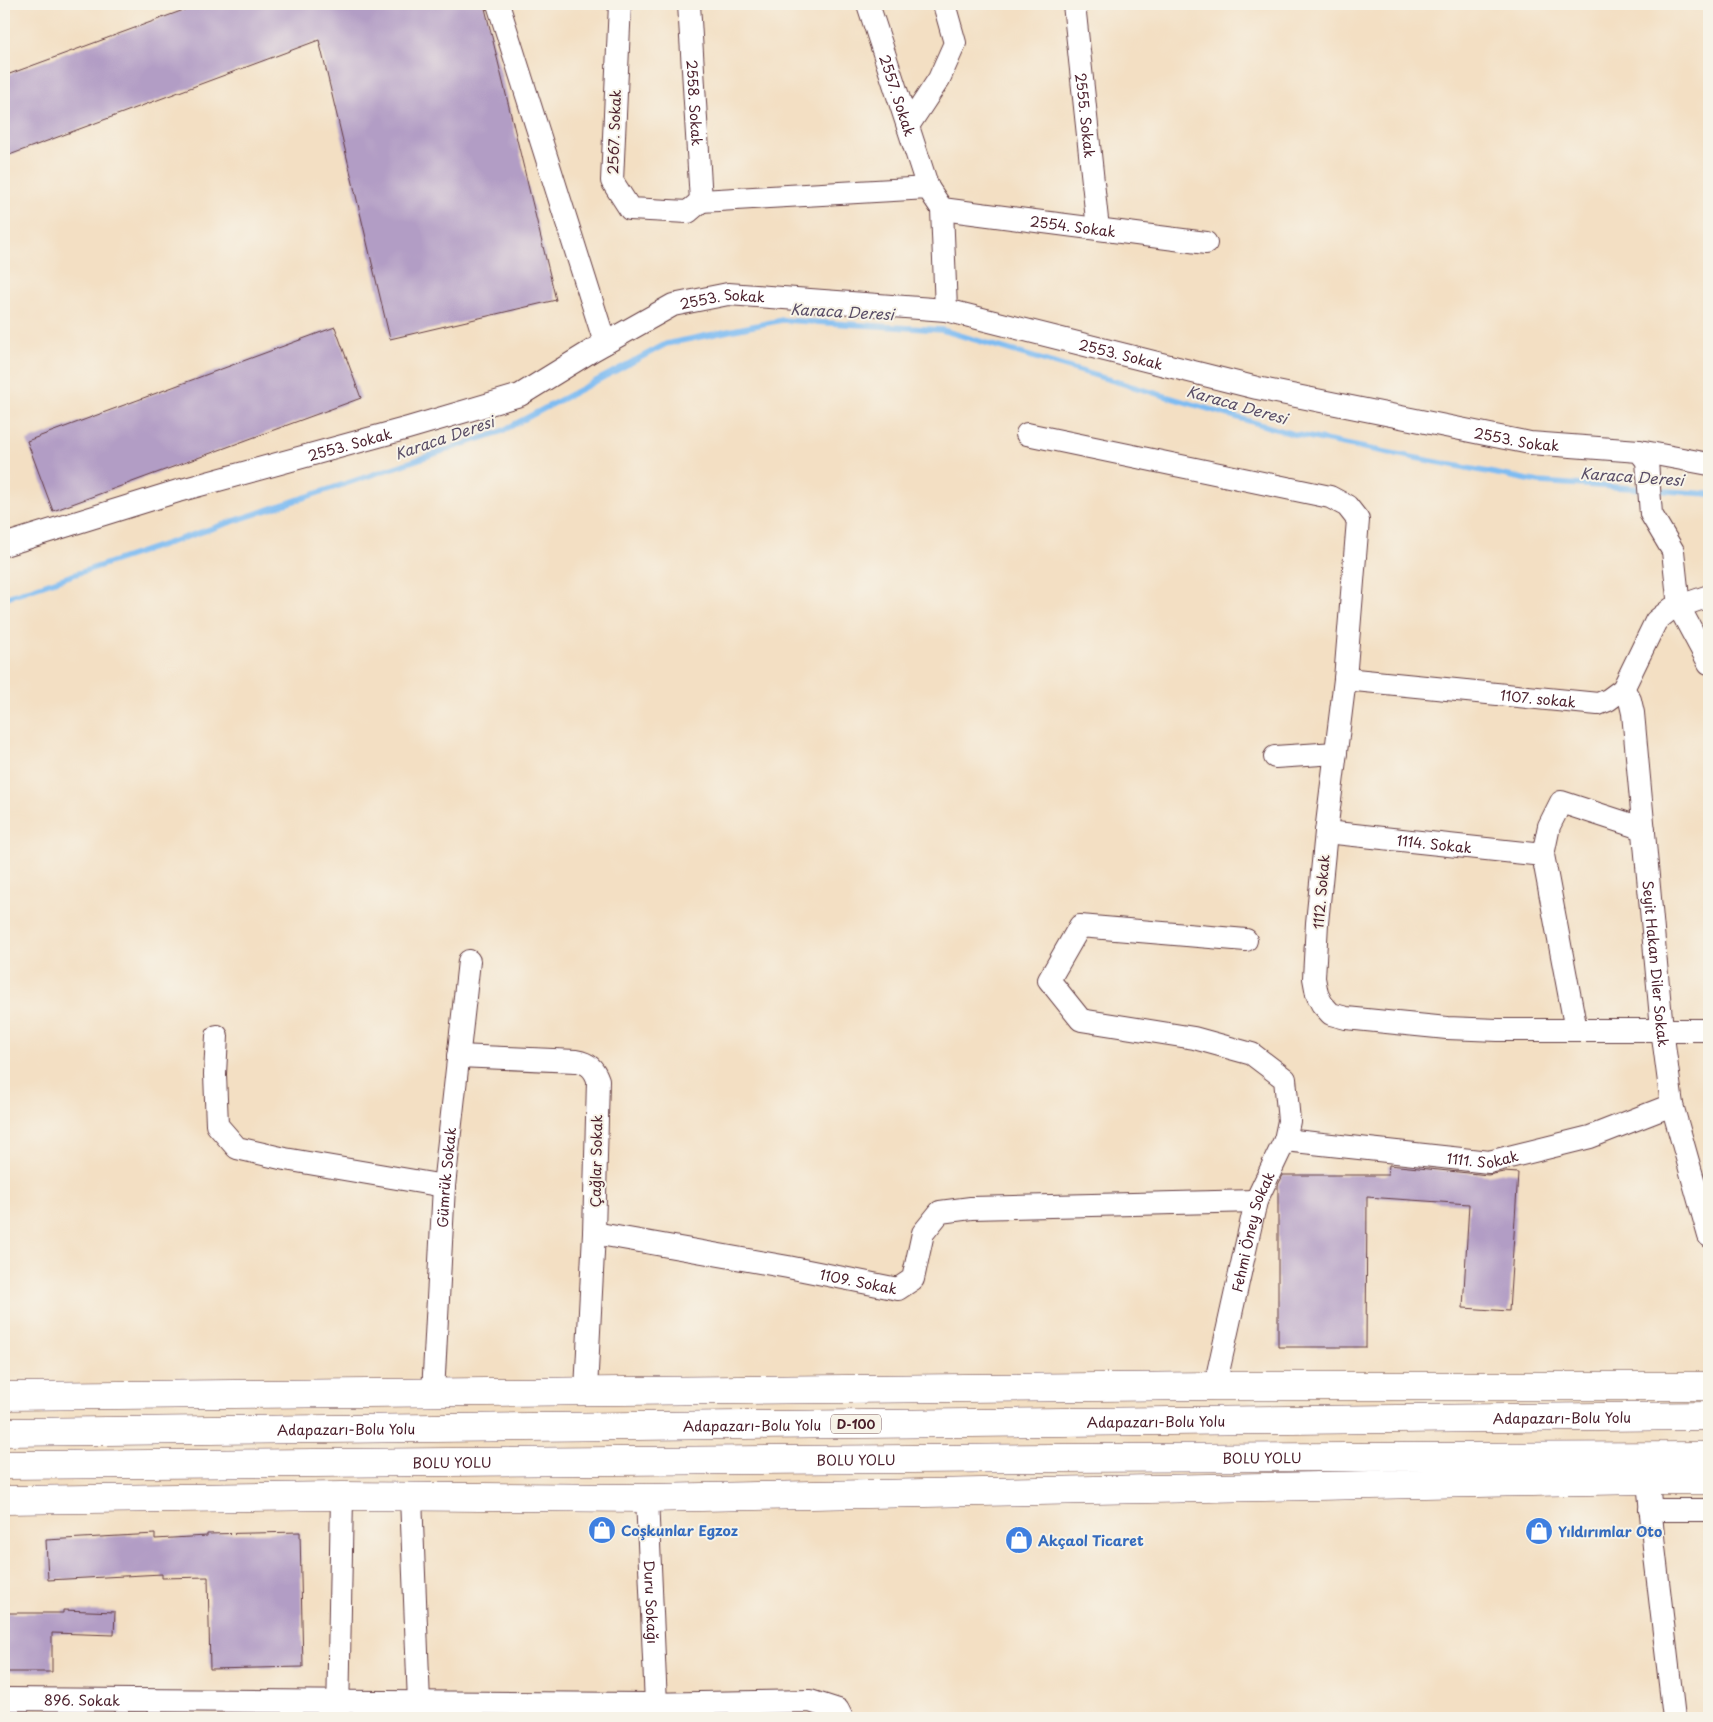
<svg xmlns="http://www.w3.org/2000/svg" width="1713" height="1722" font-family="'Playpen Sans',sans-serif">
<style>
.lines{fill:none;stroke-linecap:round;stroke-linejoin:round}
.stream{stroke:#7ebcf2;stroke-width:5.5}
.building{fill:#b29dc5}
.minor-casing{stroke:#633c42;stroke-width:24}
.highway-casing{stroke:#633c42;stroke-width:29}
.minor{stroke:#fff;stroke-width:22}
.highway{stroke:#fff;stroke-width:28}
.labels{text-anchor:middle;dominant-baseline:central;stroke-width:4;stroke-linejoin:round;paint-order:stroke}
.shield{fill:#f7f3e8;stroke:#7e5f64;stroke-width:1}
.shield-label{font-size:12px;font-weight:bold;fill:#4a1f2b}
.street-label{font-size:14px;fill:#4a1f2b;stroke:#f7f3e8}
.shop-label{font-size:14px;font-weight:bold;fill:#366cbe;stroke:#f7f3e8;text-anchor:start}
.water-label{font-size:15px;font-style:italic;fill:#5a4e67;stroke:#f7f3e8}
</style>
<rect width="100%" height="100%" fill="#f7f3e8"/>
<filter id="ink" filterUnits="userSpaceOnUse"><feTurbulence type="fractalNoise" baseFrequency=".02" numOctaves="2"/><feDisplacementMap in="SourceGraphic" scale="10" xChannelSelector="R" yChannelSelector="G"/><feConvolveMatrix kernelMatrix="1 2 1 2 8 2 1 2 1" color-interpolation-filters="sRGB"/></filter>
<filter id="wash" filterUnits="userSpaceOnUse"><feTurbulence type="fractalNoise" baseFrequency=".0096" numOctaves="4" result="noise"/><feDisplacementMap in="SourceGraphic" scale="20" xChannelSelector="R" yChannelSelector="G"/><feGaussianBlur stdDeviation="1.12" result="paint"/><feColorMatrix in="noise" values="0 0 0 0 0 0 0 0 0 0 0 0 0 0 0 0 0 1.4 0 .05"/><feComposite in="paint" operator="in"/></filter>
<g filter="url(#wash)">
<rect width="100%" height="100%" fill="#f3dfc3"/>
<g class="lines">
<!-- stream -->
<g class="stream">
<polyline points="1654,490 1709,494"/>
<polyline points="4,598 500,432 666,344 782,320 942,330 1293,434 1539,482 1645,489"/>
</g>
</g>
<g id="blocks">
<!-- building -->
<g class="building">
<polygon points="200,4 484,4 556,300 390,339 319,40 4,157 4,76"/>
<polygon points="335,327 361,398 53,511 27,441"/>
<polygon points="1389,1165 1488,1175 1504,1172 1518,1173 1509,1311 1463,1308 1469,1204 1367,1197 1366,1347 1278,1347 1278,1185 1283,1175 1388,1175"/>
<polygon points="300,1532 303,1667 210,1669 208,1577 162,1578 162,1574 48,1580 46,1540 155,1534 155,1539 207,1536 207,1534"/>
<polygon points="63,1610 115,1612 114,1635 52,1633 52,1672 4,1672 4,1613 63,1613"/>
</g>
</g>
</g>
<g filter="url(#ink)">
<use href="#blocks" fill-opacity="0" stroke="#633c42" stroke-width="1"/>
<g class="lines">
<!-- minor casing -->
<g class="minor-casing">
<g id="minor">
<polyline points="498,4 605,343"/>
<polyline points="620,4 612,181 630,209 688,212 701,201"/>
<path id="s1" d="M689,4L701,201"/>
<path id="s2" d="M868,4L928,188"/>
<path id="s3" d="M1074,4L1098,229"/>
<polyline points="908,126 939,79 955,43 944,4"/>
<polyline points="701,201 928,188 942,209 946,310"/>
<path id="s4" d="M942,209L1206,243"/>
<polyline points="1027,434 1330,497 1347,506 1358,520 1345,679 1326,832 1317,923 1314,978 1317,994 1322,1004 1331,1014 1346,1018 1447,1028 1498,1030 1709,1030"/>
<polyline points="1639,451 1709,464"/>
<path id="s5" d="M4,545L178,491L408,428L520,395L593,350L673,305L728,294L946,310L1257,388L1530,443L1639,451L1647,461L1651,514L1673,551L1679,607L1709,663"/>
<path id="s6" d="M1345,679L1598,704L1608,700L1623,689L1656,621L1671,609L1709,596"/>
<path id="s7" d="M1623,689L1630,700L1633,713L1662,1029L1672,1105L1709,1236"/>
<polyline points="1275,757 1336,753"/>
<path id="s8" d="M1326,832L1543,855"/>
<polyline points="1576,1030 1543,855 1549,826 1561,802 1644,829"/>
<polyline points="217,1036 215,1074 217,1125 237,1148 285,1159 444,1186"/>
<path d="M458,1056L576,1061C588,1063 594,1068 598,1080L594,1233L586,1390"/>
<path id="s9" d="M1285,1140L1489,1162L1590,1137L1672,1105"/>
<path id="s10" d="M594,1233L788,1267L898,1289L913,1279L923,1233L940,1212L971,1208L1256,1201"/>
<path id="s11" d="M1215,1386L1256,1201L1285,1140L1289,1121L1285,1079L1252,1054L1194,1038L1081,1020L1049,980L1080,926L1246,940"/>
<path id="s12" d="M433,1393L444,1186L469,961"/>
<polyline points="1648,1480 1654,1547 1674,1718"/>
<polyline points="411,1497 419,1703"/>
<path id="s13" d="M647,1498L656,1704"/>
<polyline points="1650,1510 1709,1510"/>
<path id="s14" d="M4,1699L645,1704L810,1701L838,1710L842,1718"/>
<polyline points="338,1718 342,1496"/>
</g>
</g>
<!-- highway casing -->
<g class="highway-casing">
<g id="highway">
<polyline points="4,1396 1215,1386 1709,1386"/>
<path id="s15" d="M4,1432L1709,1416"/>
<path id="s16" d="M4,1465L1057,1458L1709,1456"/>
<polyline points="4,1500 342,1496 647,1498 1648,1480 1709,1480"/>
</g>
</g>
<!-- minor -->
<use href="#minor" class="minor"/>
<!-- highway -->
<use href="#highway" class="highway"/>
</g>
</g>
<!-- icons -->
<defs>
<g id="shop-disc" transform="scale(1.4375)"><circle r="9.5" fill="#3f7fe0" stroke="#f7f3e8"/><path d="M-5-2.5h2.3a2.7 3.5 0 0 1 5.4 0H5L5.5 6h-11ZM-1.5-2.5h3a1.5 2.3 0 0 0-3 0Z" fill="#fff"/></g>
</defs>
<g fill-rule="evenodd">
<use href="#shop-disc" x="602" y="1530"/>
<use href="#shop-disc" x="1539" y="1531"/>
<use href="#shop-disc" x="1019" y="1540"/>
</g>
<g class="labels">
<!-- shield labels -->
<rect class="shield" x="831" y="1414.5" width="50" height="19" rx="4"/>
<g class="shield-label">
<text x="856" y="1424">D-100</text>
</g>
<!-- street labels -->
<g class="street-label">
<text stroke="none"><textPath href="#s2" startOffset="96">2557. Sokak</textPath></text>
<text stroke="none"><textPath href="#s1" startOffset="99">2558. Sokak</textPath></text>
<text stroke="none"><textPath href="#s3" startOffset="112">2555. Sokak</textPath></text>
<text transform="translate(614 132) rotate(-88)">2567. Sokak</text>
<text stroke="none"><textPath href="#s4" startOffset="132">2554. Sokak</textPath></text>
<text stroke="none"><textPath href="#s5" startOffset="765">2553. Sokak</textPath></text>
<text stroke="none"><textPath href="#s5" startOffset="1170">2553. Sokak</textPath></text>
<text stroke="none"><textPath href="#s5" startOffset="1575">2553. Sokak</textPath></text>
<text stroke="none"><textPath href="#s5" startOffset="360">2553. Sokak</textPath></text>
<text stroke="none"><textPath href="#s6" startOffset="194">1107. sokak</textPath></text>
<text stroke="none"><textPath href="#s8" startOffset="109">1114. Sokak</textPath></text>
<text transform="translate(1321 892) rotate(-85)">1112. Sokak</text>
<text stroke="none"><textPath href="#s7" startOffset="278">Seyit Hakan Diler Sokak</textPath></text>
<text stroke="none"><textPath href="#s9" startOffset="199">1111. Sokak</textPath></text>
<text transform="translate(596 1161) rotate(-89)">Çağlar Sokak</text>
<text stroke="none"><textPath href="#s12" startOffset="216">Gümrük Sokak</textPath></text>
<text stroke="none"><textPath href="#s11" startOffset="159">Fehmi Öney Sokak</textPath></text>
<text stroke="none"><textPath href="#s10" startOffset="269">1109. Sokak</textPath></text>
<text stroke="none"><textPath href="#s15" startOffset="1558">Adapazarı-Bolu Yolu</textPath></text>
<text stroke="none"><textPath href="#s15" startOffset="1152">Adapazarı-Bolu Yolu</textPath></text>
<text stroke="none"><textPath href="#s15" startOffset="748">Adapazarı-Bolu Yolu</textPath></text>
<text stroke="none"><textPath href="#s15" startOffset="342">Adapazarı-Bolu Yolu</textPath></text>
<text stroke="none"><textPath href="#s16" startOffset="1258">BOLU YOLU</textPath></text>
<text stroke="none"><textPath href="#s16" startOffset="852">BOLU YOLU</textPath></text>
<text stroke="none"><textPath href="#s16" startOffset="448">BOLU YOLU</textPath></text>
<text stroke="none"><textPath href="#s13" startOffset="104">Duru Sokağı</textPath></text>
<text stroke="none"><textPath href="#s14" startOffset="78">896. Sokak</textPath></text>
</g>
<!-- shop labels -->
<g class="shop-label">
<text x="621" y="1530">Coşkunlar Egzoz</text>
<text x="1558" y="1531">Yıldırımlar Oto</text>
<text x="1038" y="1540">Akçaol Ticaret</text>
</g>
<!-- water labels -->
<g class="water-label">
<text transform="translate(842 311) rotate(3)">Karaca Deresi</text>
<text transform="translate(1237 404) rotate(16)">Karaca Deresi</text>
<text transform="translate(444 437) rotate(-19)">Karaca Deresi</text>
<text transform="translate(1632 476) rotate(4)">Karaca Deresi</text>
</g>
</g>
<!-- margin -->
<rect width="1713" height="1722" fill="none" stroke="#f7f3e8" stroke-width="20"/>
</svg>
